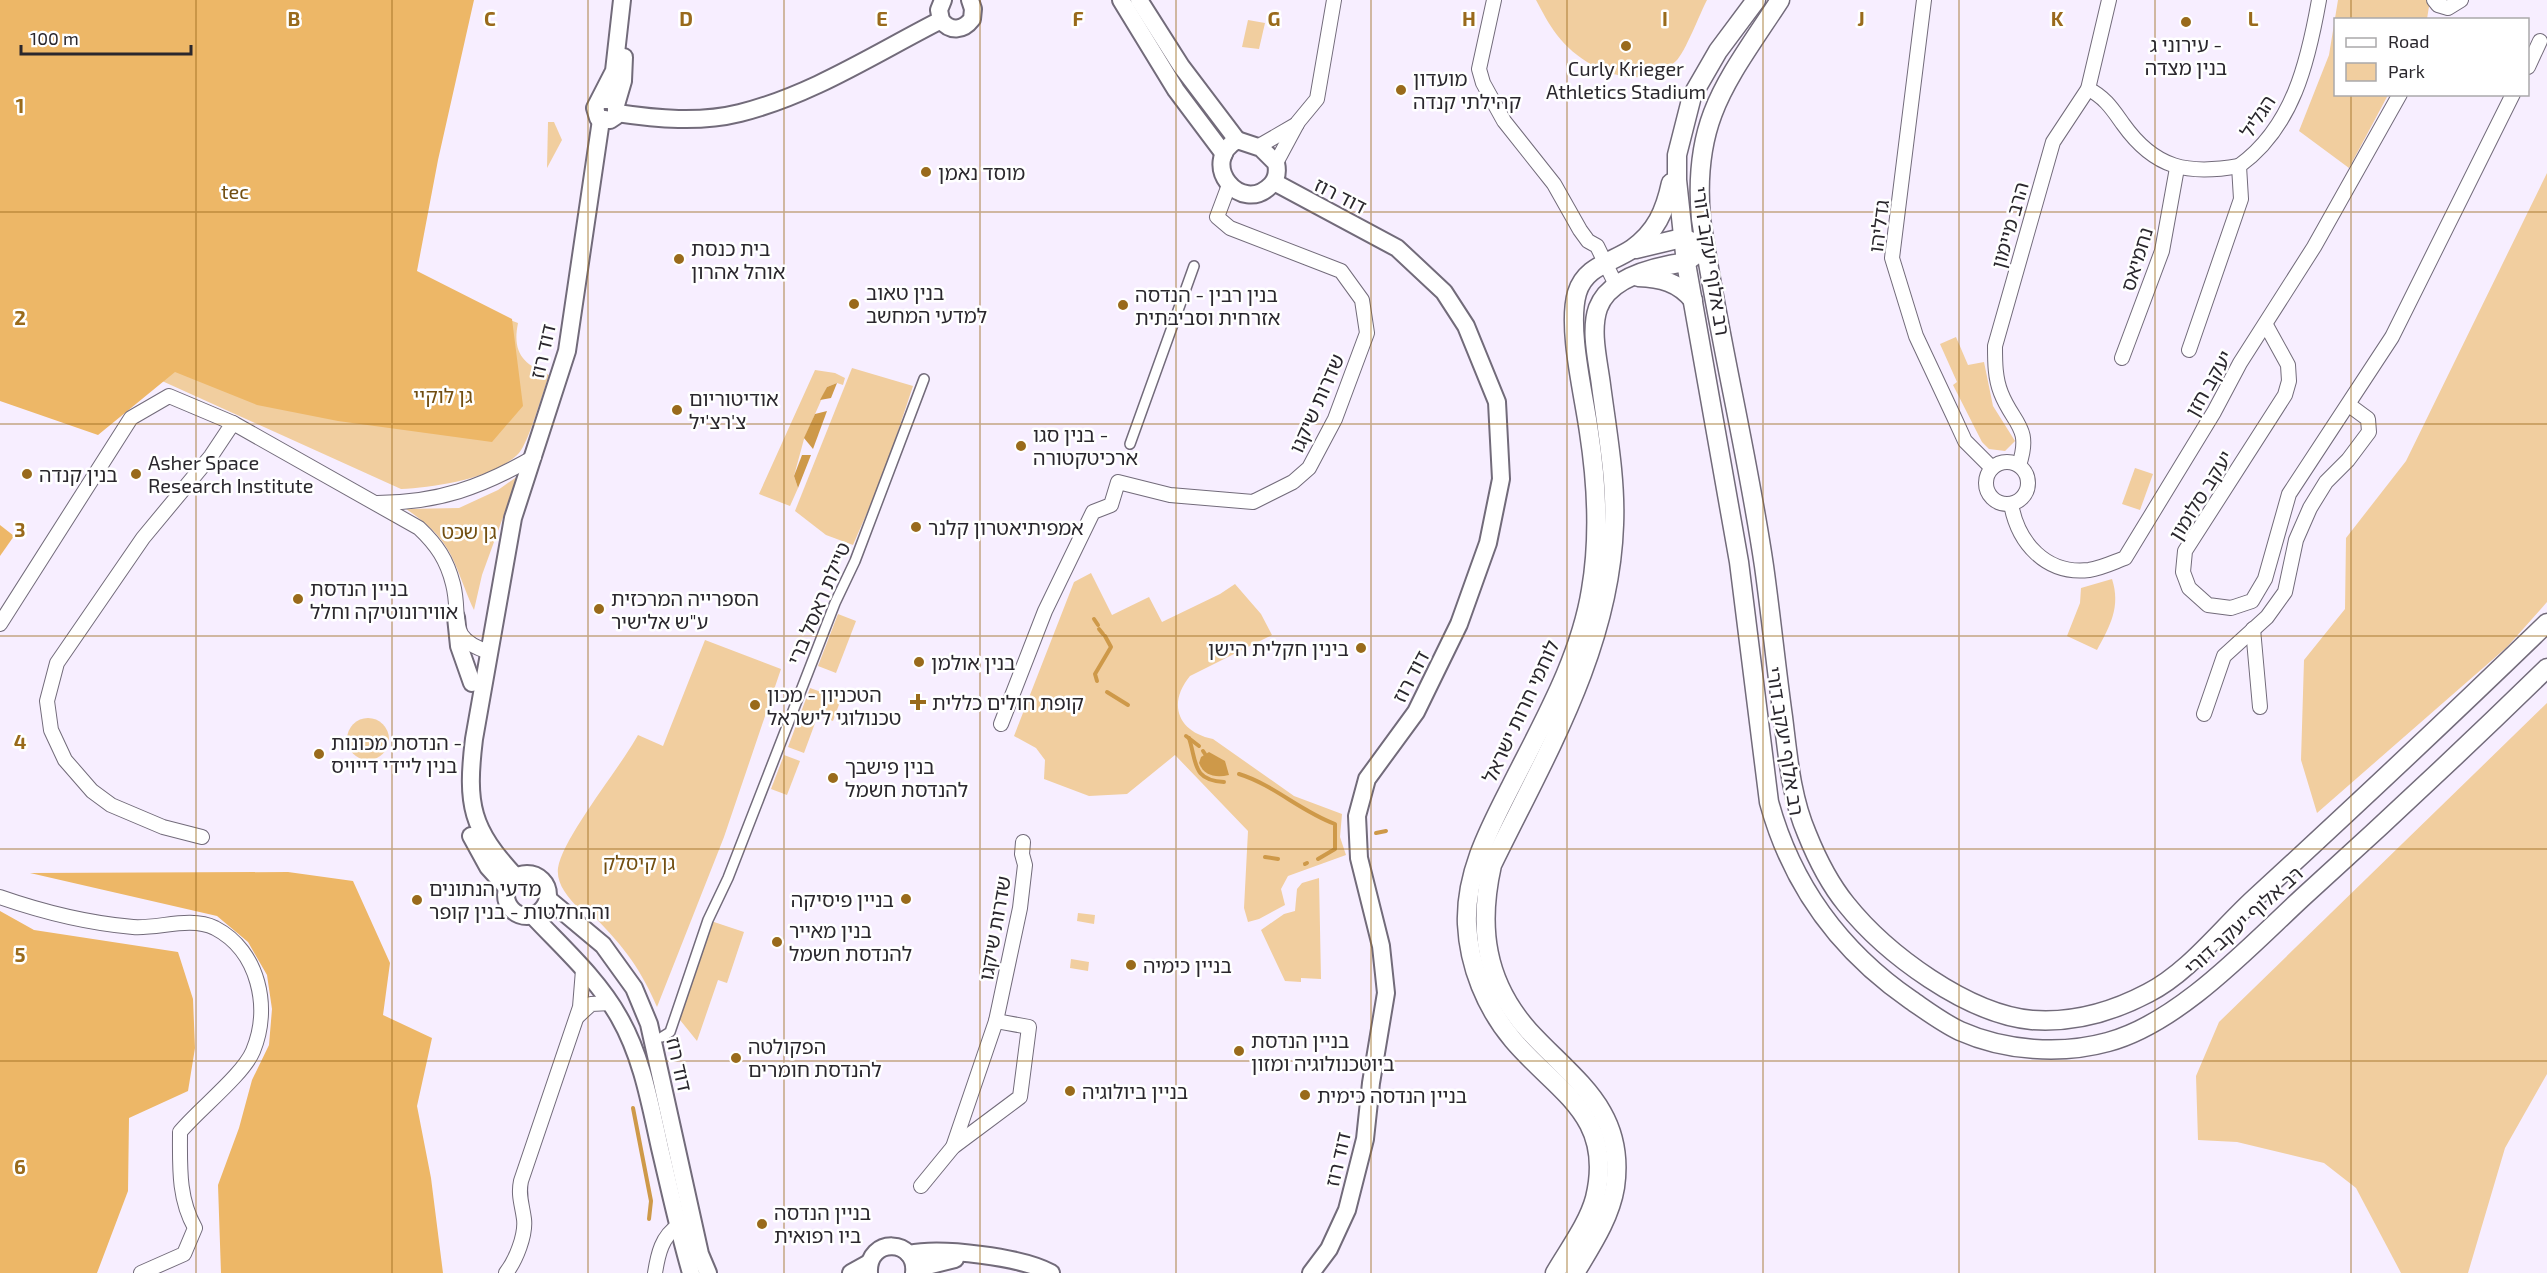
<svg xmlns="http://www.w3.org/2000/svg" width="2547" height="1273" font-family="'Exo 2','Noto Sans Hebrew',sans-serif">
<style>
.green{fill:#f1ce9f}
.forest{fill:#edb767}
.water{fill:#ce9949}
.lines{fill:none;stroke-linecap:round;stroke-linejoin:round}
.stream{stroke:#ce9949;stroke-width:4}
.pedestrian-casing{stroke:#726b7a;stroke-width:12}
.minor-casing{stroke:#726b7a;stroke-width:16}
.tertiary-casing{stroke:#726b7a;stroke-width:20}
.secondary-casing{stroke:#726b7a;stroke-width:21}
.pedestrian{stroke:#fff;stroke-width:9}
.minor{stroke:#fff;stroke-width:14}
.tertiary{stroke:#fff;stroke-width:16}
.secondary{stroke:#fff;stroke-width:18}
.grid{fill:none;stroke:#996a1b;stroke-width:1.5;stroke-opacity:0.55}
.poi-dot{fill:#996a1b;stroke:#fff;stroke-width:2}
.labels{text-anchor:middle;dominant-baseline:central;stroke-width:5;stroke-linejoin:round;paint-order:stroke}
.poi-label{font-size:20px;fill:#2a272d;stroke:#fff;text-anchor:start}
.street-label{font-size:20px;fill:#2a272d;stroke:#fff}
.park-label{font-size:20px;fill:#724e11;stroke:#fff}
.grid-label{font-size:20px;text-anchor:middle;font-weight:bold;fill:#996a1b;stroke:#fff;stroke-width:5;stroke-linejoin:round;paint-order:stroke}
</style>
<rect width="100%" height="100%" fill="#f7eeff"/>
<!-- green -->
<g class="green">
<path d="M1536,0H1707C1700,13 1685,53 1676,61C1640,95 1584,70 1557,35C1549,25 1542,11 1536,0Z"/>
<polygon points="2338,0 2430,0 2427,19 2336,20 2336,94 2388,95 2349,168 2299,131 2329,55"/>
<polygon points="1248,20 1265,23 1259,49 1242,47"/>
<polygon points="548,122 554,122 562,140 547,168"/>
<polygon points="2547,173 2547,602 2507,647 2317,813 2301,760 2304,660 2345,609 2346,538 2406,461"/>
<path d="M413,284L518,323C512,353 523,364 549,375C543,391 529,442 519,453C494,479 435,487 401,489L151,376Z"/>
<polygon points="1956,337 1968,365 1984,362 1993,406 2015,441 2005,451 1989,449 1982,442 1953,385 1957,382 1940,344"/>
<polygon points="852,368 913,386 883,476 853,545 826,535 795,511"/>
<polygon points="815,370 835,373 845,378 843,385 837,383 827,387 804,439 794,476 798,488 790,506 759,494"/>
<polygon points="2135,468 2153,474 2140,510 2122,504"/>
<path d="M518,476L482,575L474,610C452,561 455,542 406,509L459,508L498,490Z"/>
<path d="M1091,573L1112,615L1149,597L1162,622L1220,594L1235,584L1261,614L1272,635L1190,676C1167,704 1178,732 1213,739L1294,796L1342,814L1340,837L1346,855L1288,876L1281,889L1285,905L1259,919L1248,922L1244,908L1248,831L1175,755L1127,794L1089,796L1044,779L1045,760L1036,748L1014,736L1074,582Z"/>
<path d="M2112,579C2121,607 2110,626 2097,650L2067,636L2080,603L2081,588Z"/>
<polygon points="838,614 856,621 836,673 818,666"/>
<path d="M705,640L781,669L724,837L657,1007C638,963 620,943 587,909L578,908C568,897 556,884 558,868C563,837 620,768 638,735L663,746Z"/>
<polygon points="810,688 841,699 833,721 818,715 804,753 788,747"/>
<polygon points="2547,703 2547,1074 2505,1148 2468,1273 2401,1273 2356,1188 2324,1163 2237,1142 2198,1140 2196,1076 2219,1022"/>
<circle cx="368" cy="739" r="21"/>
<polygon points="784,755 800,761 787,795 771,789"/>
<polygon points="1319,878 1321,979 1301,978 1301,982 1285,981 1261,930 1284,914 1295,911 1297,889 1302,883"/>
<polygon points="1078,913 1095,915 1094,924 1077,921"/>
<polygon points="708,920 744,932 727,983 718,980 697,1041 676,1015"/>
<polygon points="1071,959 1089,962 1088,971 1070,968"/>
</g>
<!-- forest -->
<g class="forest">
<polygon points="0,0 474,0 438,160 417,271 512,319 523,406 492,442 338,421 257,405 175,372 98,435 0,401"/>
<polygon points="0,525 14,536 0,556"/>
<polygon points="288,872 353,881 390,963 383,1015 432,1038 417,1106 431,1178 443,1273 221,1273 218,1185 239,1128 252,1080 269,1045 272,1009 267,975 248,942 217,916 30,873"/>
<polygon points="0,911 34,930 178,952 193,999 195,1048 188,1091 129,1118 128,1191 97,1273 0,1273"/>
</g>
<!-- water -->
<g class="water">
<polygon points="837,383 831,398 820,400 827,387"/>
<polygon points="827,411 813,449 804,438 815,414"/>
<polygon points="802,455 811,455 798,488 794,476"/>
<path d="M1209,752L1225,761L1229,775C1216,778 1204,776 1199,763L1201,757Z"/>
</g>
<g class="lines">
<!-- stream -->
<g class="stream">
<polyline points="1094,619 1098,625"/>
<polyline points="1099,629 1103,634"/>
<polyline points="1097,681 1095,674 1111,647 1105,636"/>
<polyline points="1107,692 1128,705"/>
<polyline points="1186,736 1199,746"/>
<path d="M1189,738C1197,763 1192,780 1224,782"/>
<polyline points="1203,751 1205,754"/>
<path d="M1239,774C1274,785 1300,811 1335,824V849L1318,859"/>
<polyline points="1376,833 1386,831"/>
<polyline points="1265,857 1278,859"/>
<polyline points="1305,864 1307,863"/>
<polyline points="633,1108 651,1201 649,1219"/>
</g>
<!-- pedestrian casing -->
<g class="pedestrian-casing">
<g id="pedestrian">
<polyline points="1130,444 1194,266"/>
<polyline points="662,1037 670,1032 708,920 728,878 835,603 855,561 924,379"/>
</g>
</g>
<!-- minor casing -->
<g class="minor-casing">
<g id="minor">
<polyline points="1494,0 1479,69 1483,83 1504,121 1554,184 1580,230 1588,241 1597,246 1616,285"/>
<polyline points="1924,0 1892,258 1916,336 1954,417 1965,441 1992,468"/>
<polyline points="2434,0 2438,5 2448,8 2461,0"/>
<polyline points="2528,67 2540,41"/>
<path d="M2088,89C2105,97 2113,110 2123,124C2155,169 2188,175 2239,166"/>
<polyline points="1259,146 1297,124"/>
<polyline points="1276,163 1298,122 1317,99 1334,0"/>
<polyline points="2266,325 2288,365 2289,381 2285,395 2185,551 2183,572 2189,588 2208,605 2231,608 2252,601 2265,579 2289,494 2392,337 2513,94"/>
<path d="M2189,350L2241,199L2239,166C2293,127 2308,62 2319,0"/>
<polyline points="2122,358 2162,251 2177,168"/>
<circle cx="2007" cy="483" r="21"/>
<path d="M2019,465C2032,427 2013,424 2001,393C1995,378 1995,362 1995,346L2053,142L2088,89L2109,0"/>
<path d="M377,503C438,503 482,487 534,457"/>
<path d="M2011,504C2018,543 2046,575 2089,570C2102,568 2114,562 2125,558L2214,412L2240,363L2314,247L2400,94"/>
<polyline points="0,624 131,418 169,396 233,423"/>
<polyline points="2253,629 2260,707"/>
<polyline points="2204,714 2224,656 2267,617 2285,592 2296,540 2310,508 2326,482 2348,460 2369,432 2368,419 2349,405"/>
<polyline points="1001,724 1045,611 1093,512 1111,505 1118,482 1170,495 1253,502 1293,482 1309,468 1335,419 1367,333 1362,300 1341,271 1230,228 1217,217 1229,185"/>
<path d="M202,837L163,827L111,805L92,791L65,760L51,730L47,701L57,663L143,538L211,456L233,423L419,528C437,545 447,560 453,584C462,619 445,638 489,652"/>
<path d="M0,897C43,912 88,923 133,927C159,929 190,916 215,928C259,951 271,1008 253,1051C243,1075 198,1110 180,1132C180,1166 178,1198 195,1228L184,1254L141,1273"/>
<polyline points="578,1016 591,1004 611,1003"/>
<polyline points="953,1147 996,1021 1020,908 1025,865 1022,854 1023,842"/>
<polyline points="921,1186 953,1147 1020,1097 1029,1027 996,1021"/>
<path d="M506,1273C516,1260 526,1235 524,1219C522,1204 518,1195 521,1181L580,1007L583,970"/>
<path d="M655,1273C658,1254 662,1236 678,1226"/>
</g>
</g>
<!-- tertiary casing -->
<g class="tertiary-casing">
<g id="tertiary">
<path d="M943,0L939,10L941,20C950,32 963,31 972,19L973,9L970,0"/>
<polyline points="1121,0 1176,90 1224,154"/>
<polyline points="1139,0 1181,66 1237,140"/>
<polyline points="601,100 611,100 616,105 616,116 610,120 598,118 595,108 614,71 622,0"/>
<polyline points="616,105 623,81 624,57"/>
<path d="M617,113C657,119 700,123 740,113C812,95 876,53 941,20"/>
<path d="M1237,140L1261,148L1276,163C1278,172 1277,179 1271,185C1241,216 1198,163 1237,140Z"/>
<polyline points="1274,182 1397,248 1444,292 1466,326 1497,402 1501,479 1488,543 1459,624 1416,712 1367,779 1357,816 1359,858 1381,946 1386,993 1371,1083 1365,1139 1347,1210 1329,1249 1311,1273"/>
<polyline points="456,617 459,646 472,683"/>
<polyline points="471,836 488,867 507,888"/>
<circle cx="527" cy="895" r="21"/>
<path d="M516,877C471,829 466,805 474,739L513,518L567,351L601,120"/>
<polyline points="548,899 603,945 634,988 649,1024 700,1254 708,1273"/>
<path d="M533,916C562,947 598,979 619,1017C642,1057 650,1103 660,1148C670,1190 679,1232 691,1273"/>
<path d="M909,1254C941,1247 1022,1257 1051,1273"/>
<polyline points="915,1269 955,1259"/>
<polyline points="851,1273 869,1263"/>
<path d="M869,1273C867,1236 918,1239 914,1273"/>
</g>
</g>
<!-- secondary casing -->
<g class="secondary-casing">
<g id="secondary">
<path d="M1756,0L1718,51L1692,96L1677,155V180L1686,263L1739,562L1769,802C1792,886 1840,951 1911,1000C1927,1011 1943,1023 1960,1031C2005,1051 2061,1055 2108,1042C2179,1023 2250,946 2303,897C2386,822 2467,746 2547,668"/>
<path d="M1780,0C1728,80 1692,118 1701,219C1718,335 1747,450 1764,566C1771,616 1776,667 1783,717C1788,757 1791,797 1807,834C1817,859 1829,883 1846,904C1886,954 1967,1014 2032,1020C2073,1023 2112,1012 2148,993C2189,972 2221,929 2255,898C2354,807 2451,716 2547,623"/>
<polyline points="1636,249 1682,238 1693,242"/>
<path d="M1638,277C1661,278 1678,282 1693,300"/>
<path d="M1555,1273C1569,1249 1588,1224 1595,1198C1615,1115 1557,1092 1513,1040C1486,1008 1469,966 1467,924C1465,874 1489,829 1511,786C1542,724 1580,659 1591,590C1600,537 1597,484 1589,432C1584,395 1567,328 1577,293C1585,266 1611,263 1632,249C1656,232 1665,211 1671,183"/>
<path d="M1575,1273C1591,1246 1610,1218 1615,1187C1626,1110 1574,1080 1529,1031C1485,982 1478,927 1492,865C1545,756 1610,649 1614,525C1616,479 1607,431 1601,385C1598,361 1590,331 1598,308C1608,281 1644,270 1669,265C1680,263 1686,263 1694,256"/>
</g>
</g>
<!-- pedestrian -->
<use href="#pedestrian" class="pedestrian"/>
<!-- minor -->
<use href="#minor" class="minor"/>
<!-- tertiary -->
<use href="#tertiary" class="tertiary"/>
<!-- secondary -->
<use href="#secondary" class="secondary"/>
</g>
<!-- grid -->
<path class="grid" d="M196,0V1273M392,0V1273M588,0V1273M784,0V1273M980,0V1273M1176,0V1273M1371,0V1273M1567,0V1273M1763,0V1273M1959,0V1273M2155,0V1273M2351,0V20M2351,94V1273M0,212H2547M0,424H2547M0,636H2547M0,849H2547M0,1061H2547"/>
<!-- markers -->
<g class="poi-dot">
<circle cx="2186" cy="22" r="6"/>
<circle cx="1626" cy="46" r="6"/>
<circle cx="1401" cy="90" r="6"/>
<circle cx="926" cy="172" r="6"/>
<circle cx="679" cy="259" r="6"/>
<circle cx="854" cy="304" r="6"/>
<circle cx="1123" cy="305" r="6"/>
<circle cx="677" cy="410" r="6"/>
<circle cx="1021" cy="446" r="6"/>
<circle cx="27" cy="474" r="6"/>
<circle cx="136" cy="474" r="6"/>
<circle cx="916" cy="527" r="6"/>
<circle cx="298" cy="599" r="6"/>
<circle cx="599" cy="609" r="6"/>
<circle cx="1361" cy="648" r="6"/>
<circle cx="919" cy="662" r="6"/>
<path d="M915 693h6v6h6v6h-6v6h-6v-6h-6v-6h6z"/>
<circle cx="755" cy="705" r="6"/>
<circle cx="319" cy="754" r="6"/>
<circle cx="833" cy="778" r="6"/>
<circle cx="906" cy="899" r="6"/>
<circle cx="417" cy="900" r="6"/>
<circle cx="777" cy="942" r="6"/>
<circle cx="1131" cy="965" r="6"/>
<circle cx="1239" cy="1051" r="6"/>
<circle cx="736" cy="1058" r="6"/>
<circle cx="1070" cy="1091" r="6"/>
<circle cx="1305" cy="1095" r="6"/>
<circle cx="762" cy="1224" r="6"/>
</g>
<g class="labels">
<!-- poi labels -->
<g class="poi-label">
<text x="2186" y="44" text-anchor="middle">עירוני ג -<tspan x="2186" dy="23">בנין מצדה</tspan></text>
<text x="1626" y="68" text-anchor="middle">Curly Krieger<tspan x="1626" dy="23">Athletics Stadium</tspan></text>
<text x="1413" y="78">מועדון<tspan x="1413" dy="23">קהילתי קנדה</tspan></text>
<text x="938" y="172">מוסד נאמן</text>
<text x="691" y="248">בית כנסת<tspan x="691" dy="23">אוהל אהרון</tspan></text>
<text x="866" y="292">בנין טאוב<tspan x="866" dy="23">למדעי המחשב</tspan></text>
<text x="1135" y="294">בנין רבין - הנדסה<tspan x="1135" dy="23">אזרחית וסביבתית</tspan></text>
<text x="689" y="398">אודיטוריום<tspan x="689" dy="23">צ'רצ'יל</tspan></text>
<text x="1033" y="434">בנין סגו -<tspan x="1033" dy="23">ארכיטקטורה</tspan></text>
<text x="148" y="462">Asher Space<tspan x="148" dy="23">Research Institute</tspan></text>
<text x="39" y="474">בנין קנדה</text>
<text x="928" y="527">אמפיתיאטרון קלנר</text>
<text x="310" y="588">בניין הנדסת<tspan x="310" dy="23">אווירונוטיקה וחלל</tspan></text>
<text x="611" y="598">הספרייה המרכזית<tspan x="611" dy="23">ע"ש אלישיר</tspan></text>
<text x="1349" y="648" text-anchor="end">בינין חקלית הישן</text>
<text x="931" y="662">בנין אולמן</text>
<text x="767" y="694">הטכניון - מכון<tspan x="767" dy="23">טכנולוגי לישראל</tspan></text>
<text x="932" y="702">קופת חולים כללית</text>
<text x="331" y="742">הנדסת מכונות -<tspan x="331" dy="23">בנין ליידי דייויס</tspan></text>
<text x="845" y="766">בנין פישבך<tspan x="845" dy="23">להנדסת חשמל</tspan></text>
<text x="429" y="888">מדעי הנתונים<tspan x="429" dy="23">וההחלטות - בנין קופר</tspan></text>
<text x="894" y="899" text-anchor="end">בניין פיסיקה</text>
<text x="789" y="930">בנין מאייר<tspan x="789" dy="23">להנדסת חשמל</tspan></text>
<text x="1143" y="965">בניין כימיה</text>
<text x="1251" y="1040">בניין הנדסת<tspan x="1251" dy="23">ביוטכנולוגיה ומזון</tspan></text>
<text x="748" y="1046">הפקולטה<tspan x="748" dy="23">להנדסת חומרים</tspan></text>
<text x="1082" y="1091">בניין ביולוגיה</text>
<text x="1317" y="1095">בניין הנדסה כימית</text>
<text x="774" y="1212">בניין הנדסה<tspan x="774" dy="23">ביו רפואית</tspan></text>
</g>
<!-- street labels -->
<g class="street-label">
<text transform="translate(2257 116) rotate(-57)">הגליל</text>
<text transform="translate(1341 195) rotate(27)">דוד רוז</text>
<text transform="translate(2009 225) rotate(-74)">הרב מיימון</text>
<text transform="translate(1878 226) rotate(-83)">גדליהו</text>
<text transform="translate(2136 259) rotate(-73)">נחמיאס</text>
<text transform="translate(1712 261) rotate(81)">רב אלוף יעקב דורי</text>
<text transform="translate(542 351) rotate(-77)">דוד רוז</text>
<text transform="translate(2208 383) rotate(-60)">יעקב חזן</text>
<text transform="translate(1316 403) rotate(-66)">שדרות שיקגו</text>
<text transform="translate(2200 495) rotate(-58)">יעקב סלומון</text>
<text transform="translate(818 603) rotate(-67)">טיילת ראסל ברי</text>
<text transform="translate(1410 676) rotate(-62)">דוד רוז</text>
<text transform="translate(1520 711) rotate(-65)">לוחמי חרות ישראל</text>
<text transform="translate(1786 741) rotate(81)">רב אלוף יעקב דורי</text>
<text transform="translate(2243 920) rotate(-42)">רב אלוף יעקב דורי</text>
<text transform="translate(994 928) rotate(-80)">שדרות שיקגו</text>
<text transform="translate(680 1064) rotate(77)">דוד רוז</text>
<text transform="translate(1337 1159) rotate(-77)">דוד רוז</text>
</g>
<!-- park labels -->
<g class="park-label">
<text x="235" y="191">tec</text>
<text x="443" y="395">גן לוקיי</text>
<text x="469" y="531">גן שכט</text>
<text x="639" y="862">גן קיסלק</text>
</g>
</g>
<g class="grid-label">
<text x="294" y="26">B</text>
<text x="490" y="26">C</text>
<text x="686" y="26">D</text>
<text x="882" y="26">E</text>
<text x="1078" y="26">F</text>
<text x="1274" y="26">G</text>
<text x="1469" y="26">H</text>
<text x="1665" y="26">I</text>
<text x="1861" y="26">J</text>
<text x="2057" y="26">K</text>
<text x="2253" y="26">L</text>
<text x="20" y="113">1</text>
<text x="20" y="325">2</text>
<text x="20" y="537">3</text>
<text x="20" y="749">4</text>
<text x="20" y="962">5</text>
<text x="20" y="1174">6</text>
</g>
<!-- legend -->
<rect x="2334" y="18" width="195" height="78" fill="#ffffff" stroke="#aaa9ab" stroke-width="1.5"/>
<rect x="2346" y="38" width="30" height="9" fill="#ffffff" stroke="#aaa9ab" stroke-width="1.5"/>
<text x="2388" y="48" font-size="18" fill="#2a272d">Road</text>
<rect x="2346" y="63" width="30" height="18" fill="#f1ce9f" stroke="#aaa9ab" stroke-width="1.5"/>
<text x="2388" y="78" font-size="18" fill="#2a272d">Park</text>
<!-- scale -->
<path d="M21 45v9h170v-9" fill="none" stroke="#2a272d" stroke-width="3"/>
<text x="30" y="45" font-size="18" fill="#2a272d" stroke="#ffffff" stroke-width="4.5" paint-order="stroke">100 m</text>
</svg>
